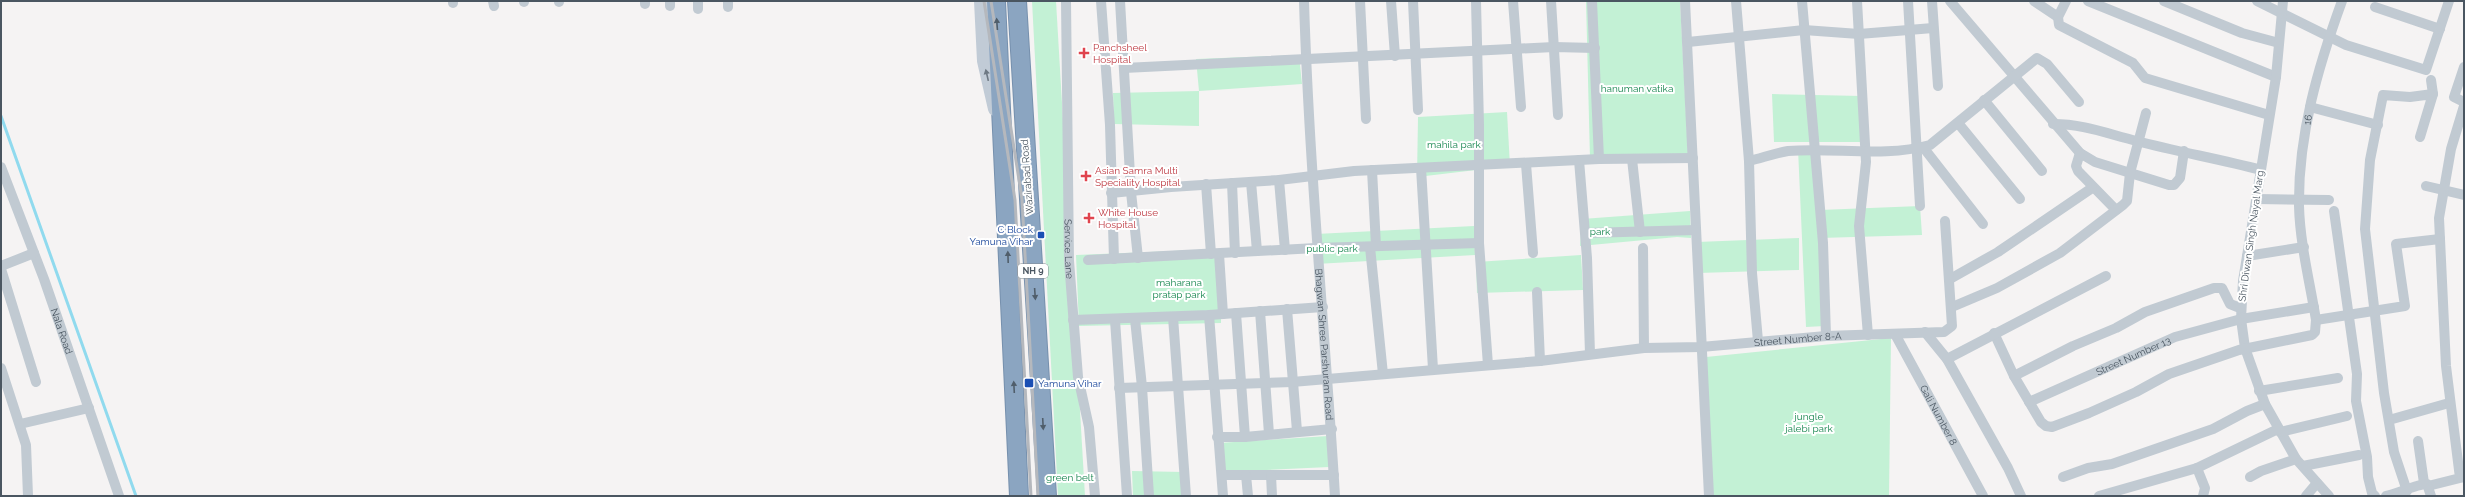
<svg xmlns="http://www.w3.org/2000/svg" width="2465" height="497" font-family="Raleway,sans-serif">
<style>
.green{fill:#c3f1d5}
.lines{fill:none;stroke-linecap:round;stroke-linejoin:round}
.stream{stroke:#90daee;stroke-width:3}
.highway-casing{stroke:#7690ad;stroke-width:20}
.street{stroke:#c1cad2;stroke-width:10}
.secondary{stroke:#c1cbd6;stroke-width:14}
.highway{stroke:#8ba5c1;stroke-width:18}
.rail{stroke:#b5b8bd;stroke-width:3}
.oneway{fill:#505e6b}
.oneway2{fill:#6e7984}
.health-dot{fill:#e0444e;stroke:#fff;stroke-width:1.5}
.transit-dot{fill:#1a4fb4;stroke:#fff;stroke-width:1.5}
.labels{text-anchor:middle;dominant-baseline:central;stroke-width:4;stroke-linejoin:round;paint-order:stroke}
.shield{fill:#fff;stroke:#808990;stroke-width:1}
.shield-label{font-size:9px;font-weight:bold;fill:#4a5661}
.health-label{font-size:10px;fill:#be3a42;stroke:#fff;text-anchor:start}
.park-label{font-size:10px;fill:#17864f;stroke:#fff}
.street-label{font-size:10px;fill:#4a5661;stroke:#fff}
.transit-label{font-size:10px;fill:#164399;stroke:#fff;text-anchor:end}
</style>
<rect width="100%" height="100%" fill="#f5f3f3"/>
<!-- green -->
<g class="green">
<polygon points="1032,1 1056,1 1085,496 1058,496"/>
<polygon points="1586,1 1680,1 1688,154 1590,159"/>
<polygon points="1299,55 1302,84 1199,91 1199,126 1114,124 1113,93 1199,91 1196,59"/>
<polygon points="1772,94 1862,96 1865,142 1774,142"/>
<polygon points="1507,112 1510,166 1417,177 1418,117"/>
<polygon points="1798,149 1815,150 1820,210 1920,206 1922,235 1820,238 1825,326 1806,327"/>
<polygon points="1690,211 1691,238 1677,237 1580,246 1582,219"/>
<polygon points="1474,226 1475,255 1316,264 1316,234"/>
<polygon points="1799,238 1799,270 1698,273 1697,242"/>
<polygon points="1221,249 1221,323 1079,326 1076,255"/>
<polygon points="1581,255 1583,290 1477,293 1476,262"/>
<polygon points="1891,338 1889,496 1713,496 1706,357"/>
<polygon points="1328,436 1329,467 1223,472 1219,443"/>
<polygon points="1132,471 1184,472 1185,496 1133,496"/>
</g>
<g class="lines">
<!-- stream -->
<polyline class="stream" points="1,116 136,496"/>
<!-- highway casing -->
<g class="highway-casing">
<g id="highway">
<polyline points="996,1 1019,496"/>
<polyline points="1017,1 1047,496"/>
</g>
</g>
<!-- street -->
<g class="street">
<polyline points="453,1 453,3"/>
<polyline points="493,1 494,6"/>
<polyline points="524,1 524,2"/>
<polyline points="559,1 559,2"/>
<polyline points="645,1 645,4"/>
<polyline points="670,1 670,6"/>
<polyline points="698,1 698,9"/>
<polyline points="728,1 728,7"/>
<path id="s1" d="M1066,1L1069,261L1078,377L1089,427L1095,496"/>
<polyline points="1101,1 1110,125 1114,259"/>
<polyline points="1120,1 1131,192 1138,258"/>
<path id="s2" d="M1304,1C1309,166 1325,331 1335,496"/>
<polyline points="1360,1 1366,119"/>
<polyline points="1391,1 1395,56"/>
<polyline points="1413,1 1418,110"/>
<polyline points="1476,1 1479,125 1479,243 1488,365"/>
<polyline points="1513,1 1521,107"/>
<polyline points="1551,1 1558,115"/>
<polyline points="1592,1 1599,159"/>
<polyline points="1685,1 1709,496"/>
<polyline points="1736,1 1749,161 1752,273 1758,341"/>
<polyline points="1802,1 1823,243 1826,336"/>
<polyline points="1857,1 1866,162 1859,226 1868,335"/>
<polyline points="1908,1 1920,206"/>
<polyline points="1932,1 1938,86"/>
<polyline points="1950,1 2080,153 2095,162 2169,185 2174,185 2180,178 2184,151"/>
<polyline points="2034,1 2058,17"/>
<polyline points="2066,1 2058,17 2059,25 2133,63 2145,78 2269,115"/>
<polyline points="2088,1 2276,77"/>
<polyline points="2164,1 2242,33 2279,43"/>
<polyline points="2257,1 2346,45 2426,70 2449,1"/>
<polyline points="2283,1 2276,77 2243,281 2241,319 2245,348 2265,404 2296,459 2329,496"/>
<polyline points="2375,7 2440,29"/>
<polyline points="1688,42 1804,30 1859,34 1933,28"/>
<polyline points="2464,67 2454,97 2464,102"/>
<polyline points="1124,68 1554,47 1595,48"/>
<polyline points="2431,80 2433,94"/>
<polyline points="1984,100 2042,171"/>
<polyline points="2310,107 2378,125"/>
<polyline points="1958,123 2020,199"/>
<path d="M2053,124C2084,124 2108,134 2137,141C2178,152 2220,159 2261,170"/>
<polyline points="1923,147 1983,224"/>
<polyline points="2080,153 2076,166 2078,171 2116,210"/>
<polyline points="1632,159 1640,232"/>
<polyline points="1579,160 1587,258 1590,354"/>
<path d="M1749,161C1762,158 1775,153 1788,151C1835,147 1883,158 1930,145L2037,58L2047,64L2079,102"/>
<polyline points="1526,164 1533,253"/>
<path id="s3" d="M1,167L44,279L119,496"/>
<polyline points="1421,168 1433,369"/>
<polyline points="1372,170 1376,246"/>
<polyline points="1279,180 1285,250"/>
<polyline points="1251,182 1257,251"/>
<polyline points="1232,183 1235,253"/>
<polyline points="1206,184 1211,254"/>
<polyline points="2426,186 2464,195"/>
<polyline points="1111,193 1171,187 1279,180 1354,171 1599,159 1693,158"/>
<polyline points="2257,199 2329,200"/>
<polyline points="2334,211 2357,374 2356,401 2367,457 2368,477 2372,493 2375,496"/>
<polyline points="1586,233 1696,230"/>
<polyline points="1370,247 1383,374"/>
<polyline points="1643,248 1644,348"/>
<polyline points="1219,254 1223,314"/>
<polyline points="2247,256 2304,247"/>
<polyline points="1088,260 1316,248 1479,243"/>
<polyline points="1,266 34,253"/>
<polyline points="1,269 36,382"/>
<polyline points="1950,279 1998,252 2092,188"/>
<polyline points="1537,292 1540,361"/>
<polyline points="1952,307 1997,288 2060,253 2123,205 2127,201 2130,173 2146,113"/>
<polyline points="1287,309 1297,431"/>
<polyline points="1260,311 1269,434"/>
<polyline points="1236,313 1245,437"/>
<polyline points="1209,315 1223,496"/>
<polyline points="1173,317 1186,496"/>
<polyline points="1135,319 1142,387 1149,496"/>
<polyline points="1073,320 1209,315 1323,307"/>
<polyline points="1115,320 1127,496"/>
<polyline points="2316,320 2405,306 2396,244 2440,239"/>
<polyline points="1925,332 1947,359 2008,468 2021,496"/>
<path id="s4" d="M1994,333L2014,376L2041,422L2046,426L2052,427L2089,413L2136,392L2169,374L2239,350L2312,335L2315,332L2316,320C2310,283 2300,244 2299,206C2298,135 2318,67 2342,1"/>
<path id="s5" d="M1895,334L1983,496"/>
<polyline points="1947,359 2106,276"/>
<polyline points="1,368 26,445 28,496"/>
<polyline points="2014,376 2073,346 2116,328 2145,312 2214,288 2222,288 2230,304 2240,308"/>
<path id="s6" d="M1119,388L1292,382L1540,361L1644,348L1701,347L1826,336L1944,332L1952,326L1945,221"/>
<polyline points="2259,391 2338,378"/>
<path id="s7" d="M2029,402L2175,337L2241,319L2314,307"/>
<polyline points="2389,420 2449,403"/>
<polyline points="20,424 89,408"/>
<polyline points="2280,432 2347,416"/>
<polyline points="1217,437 1245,437 1332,429"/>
<polyline points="2418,441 2424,483"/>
<polyline points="2303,466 2359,455"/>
<polyline points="2197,468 2205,488 2203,496"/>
<polyline points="1222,475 1334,475"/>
<polyline points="1246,475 1248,496"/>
<polyline points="1271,475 1272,496"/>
<polyline points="2063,477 2088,468 2112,464 2213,429 2247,411 2265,404"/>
<polyline points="2250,477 2261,471 2296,459"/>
<polyline points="2428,486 2460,478 2446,366 2439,218 2451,149 2464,106"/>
<polyline points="2407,491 2394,452 2384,393 2365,229 2370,160 2383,95 2410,97 2433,94 2420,137"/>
<polyline points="2099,496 2197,468 2278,429"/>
<polyline points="2306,496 2317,483"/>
<path d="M2386,496C2396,494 2420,483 2427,484L2431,496"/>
</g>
<!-- secondary -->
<polyline class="secondary" points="981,1 984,61 995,109"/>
<!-- highway -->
<use href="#highway" class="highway"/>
<!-- rail -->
<g class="rail">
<polyline points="984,1 1015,200 1031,496"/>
<polyline points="991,1 1022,199 1038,496"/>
</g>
</g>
<!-- one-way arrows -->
<defs><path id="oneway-solid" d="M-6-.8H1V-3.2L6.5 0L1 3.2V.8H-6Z"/></defs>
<g class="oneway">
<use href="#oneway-solid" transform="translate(997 24) rotate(-94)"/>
<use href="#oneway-solid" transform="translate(1008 257) rotate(-92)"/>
<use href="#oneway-solid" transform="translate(1035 294) rotate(86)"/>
<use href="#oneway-solid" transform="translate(1014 387) rotate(-93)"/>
<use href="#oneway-solid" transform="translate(1043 424) rotate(87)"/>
</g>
<use class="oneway2" href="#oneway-solid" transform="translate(987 75) rotate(-103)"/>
<!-- markers -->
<g class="health-dot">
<path d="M1082 47h4v4h4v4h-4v4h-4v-4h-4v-4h4z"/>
<path d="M1084 170h4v4h4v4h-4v4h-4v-4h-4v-4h4z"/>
<path d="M1087 212h4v4h4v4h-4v4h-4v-4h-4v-4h4z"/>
</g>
<g class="transit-dot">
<rect x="1037" y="231" width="8" height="8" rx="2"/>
<rect x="1024" y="378" width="10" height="10" rx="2"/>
</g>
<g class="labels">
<!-- shield labels -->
<rect class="shield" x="1018" y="264" width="30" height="14" rx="3"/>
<g class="shield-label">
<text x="1033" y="271">NH 9</text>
</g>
<!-- health labels -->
<g class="health-label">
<text x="1093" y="47">Panchsheel<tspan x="1093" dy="12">Hospital</tspan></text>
<text x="1095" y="170">Asian Samra Multi<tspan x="1095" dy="12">Speciality Hospital</tspan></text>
<text x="1098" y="212">White House<tspan x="1098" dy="12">Hospital</tspan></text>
</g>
<!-- park labels -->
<g class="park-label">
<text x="1637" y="88">hanuman vatika</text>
<text x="1454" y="144">mahila park</text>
<text x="1600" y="231">park</text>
<text x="1332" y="248">public park</text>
<text x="1179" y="282">maharana<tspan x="1179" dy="12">pratap park</tspan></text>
<text x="1809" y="416">jungle<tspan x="1809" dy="12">jalebi park</tspan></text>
<text x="1070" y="477">green belt</text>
</g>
<!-- street labels -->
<g class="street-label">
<text stroke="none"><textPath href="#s4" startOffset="609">16</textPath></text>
<text transform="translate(1027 177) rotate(-94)">Wazirabad Road</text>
<text transform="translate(2251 236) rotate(-82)">Shri Diwan Singh Nayal Marg</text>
<text stroke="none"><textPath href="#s1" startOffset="248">Service Lane</textPath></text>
<text stroke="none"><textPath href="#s3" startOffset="175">Nala Road</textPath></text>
<text stroke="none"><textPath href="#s6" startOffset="681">Street Number 8-A</textPath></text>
<text stroke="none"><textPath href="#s2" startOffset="344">Bhagwan Shree Parshuram Road</textPath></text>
<text stroke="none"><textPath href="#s7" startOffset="114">Street Number 13</textPath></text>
<text stroke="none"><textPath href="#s5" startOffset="92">Gali Number 8</textPath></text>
</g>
<!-- transit labels -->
<g class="transit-label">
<text x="1033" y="229">C Block<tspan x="1033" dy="12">Yamuna Vihar</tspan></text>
<text x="1038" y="383" text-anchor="start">Yamuna Vihar</text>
</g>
</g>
<!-- border -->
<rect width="2465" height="497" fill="none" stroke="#4a5661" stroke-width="4"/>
</svg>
